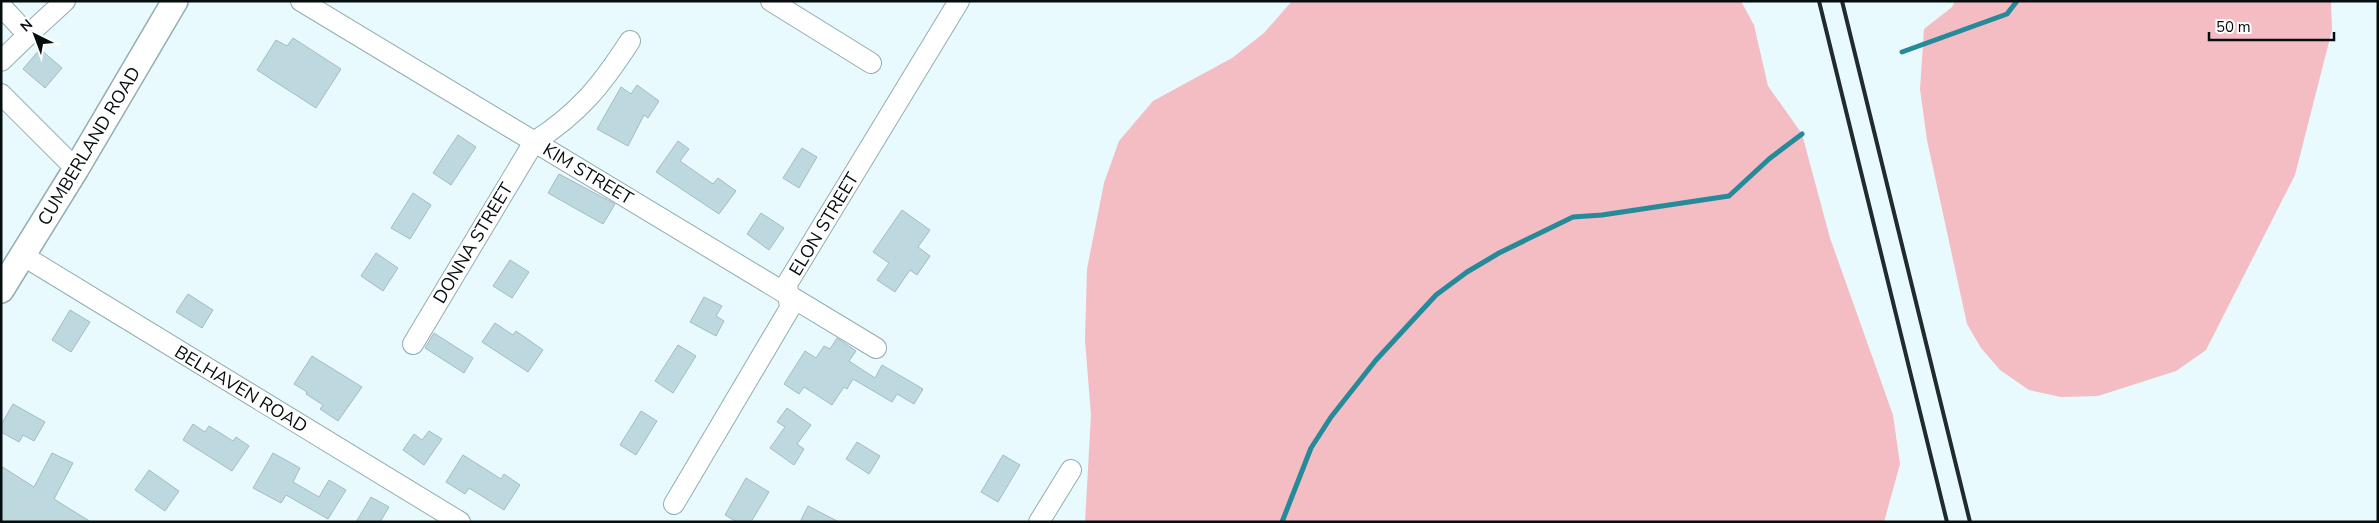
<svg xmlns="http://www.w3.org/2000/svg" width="2379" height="523" font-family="'Nunito Sans',sans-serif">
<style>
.green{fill:#f4bcc3}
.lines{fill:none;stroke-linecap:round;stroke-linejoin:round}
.stream{stroke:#258a9a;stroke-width:5}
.building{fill:#bdd9df;stroke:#a1bdc3}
.minor-casing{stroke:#92adb3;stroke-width:22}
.major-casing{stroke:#92adb3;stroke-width:28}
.minor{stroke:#fff;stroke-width:20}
.major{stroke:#fff;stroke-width:25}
.rail{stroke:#212a2c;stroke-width:4}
.labels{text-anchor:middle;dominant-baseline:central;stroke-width:5;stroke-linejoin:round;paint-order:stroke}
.street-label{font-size:18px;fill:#050d0f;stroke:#fff}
</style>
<rect width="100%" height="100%" fill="#e8fafd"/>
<!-- green -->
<g class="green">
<polygon points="1292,1 1741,1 1754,25 1768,86 1802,134 1830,238 1893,415 1900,464 1884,522 1085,522 1091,415 1085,340 1087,269 1104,183 1119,141 1153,101 1232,58 1264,33"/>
<polygon points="1955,1 2331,1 2332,30 2295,175 2206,350 2176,371 2098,396 2061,397 2029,390 2000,370 1981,348 1967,324 1927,140 1920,89 1924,29 1952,7"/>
</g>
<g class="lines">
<!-- stream -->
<g class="stream">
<polyline points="1902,52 2007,14 2017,1"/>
<polyline points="1282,522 1311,448 1331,417 1376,360 1436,295 1467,272 1499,253 1573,217 1602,215 1729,196 1769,159 1802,134"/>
</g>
</g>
<!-- building -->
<g class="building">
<polygon points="293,38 341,69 316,108 257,70 276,40 287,46"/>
<polygon points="40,49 62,68 45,88 23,69"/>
<polygon points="637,85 659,101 648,118 644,115 628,146 597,129 621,87 631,94"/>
<polygon points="458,135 476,147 451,185 433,173"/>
<polygon points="678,141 689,149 680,161 713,184 718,178 736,191 719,214 656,172"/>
<polygon points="802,148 817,157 799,188 783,178"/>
<polygon points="559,174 615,204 603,224 548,193"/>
<polygon points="413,193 431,205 410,239 391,228"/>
<polygon points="902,210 930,230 918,247 930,256 917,275 910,270 895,292 877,280 889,263 873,252"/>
<polygon points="761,213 784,228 769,250 747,234"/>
<polygon points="376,253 398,268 383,291 361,276"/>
<polygon points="510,260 529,272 512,298 493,286"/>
<polygon points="188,294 213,310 202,328 176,312"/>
<polygon points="704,297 722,306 716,316 724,321 716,336 690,322"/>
<polygon points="70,310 90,322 71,352 52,340"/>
<polygon points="495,323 513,335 516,331 543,350 528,372 482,342"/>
<polygon points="434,333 473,358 464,373 425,348"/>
<polygon points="837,338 856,351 849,361 875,378 882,365 923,389 914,404 897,394 892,402 853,379 847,389 844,387 832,405 804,387 799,394 784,384 805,351 816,358 824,346 830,349"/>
<polygon points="678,345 696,356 673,393 655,381"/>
<polygon points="312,356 362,387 338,421 320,409 323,405 306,394 307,392 294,384"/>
<polygon points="13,404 45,422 34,441 23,435 19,442 1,432 1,425"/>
<polygon points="787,408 811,425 797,444 804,449 794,465 770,448 785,427 777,422"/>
<polygon points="641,411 657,421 636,455 620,445"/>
<polygon points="193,424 205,432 209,426 233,441 236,437 249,446 232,471 183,440"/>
<polygon points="429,431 442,439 424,465 403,450 414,434 422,440"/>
<polygon points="857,442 880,456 869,474 846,459"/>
<polygon points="52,453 73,463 54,499 91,522 1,522 1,466 34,487"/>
<polygon points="273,453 300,468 293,482 319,497 329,480 346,490 328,519 286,495 281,503 253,488"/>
<polygon points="463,455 501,479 504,474 520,485 504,510 469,488 465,494 446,482"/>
<polygon points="1003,455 1020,465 998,502 981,492"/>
<polygon points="149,470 179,491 165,511 135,490"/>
<polygon points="746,478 769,492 751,522 737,522 725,515"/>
<polygon points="371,497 389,507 380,522 356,522"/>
<polygon points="808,506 839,522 800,522"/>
</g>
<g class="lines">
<!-- minor casing -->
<g class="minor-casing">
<g id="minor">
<polyline points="301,1 876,348"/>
<polyline points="771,1 871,63"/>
<polyline points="1,6 28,35 65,1"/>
<polyline points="1,61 28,35"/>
<polyline points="1,94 76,169"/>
<polyline points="22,255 460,522"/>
<path d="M413,344L534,142C579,113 601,86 630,41"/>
<polyline points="674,504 790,308 787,284 959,1"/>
<polyline points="1039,522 1071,470"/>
</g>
</g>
<!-- major casing -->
<g class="major-casing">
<polyline id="major" points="1,290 76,169 175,1"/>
</g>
<!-- minor -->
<use href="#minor" class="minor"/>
<!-- major -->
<use href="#major" class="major"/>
<!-- rail -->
<g class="rail">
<polyline points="1819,1 1947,522"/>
<polyline points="1842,1 1970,522"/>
</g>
</g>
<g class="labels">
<!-- street labels -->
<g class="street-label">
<text transform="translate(89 146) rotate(-59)">CUMBERLAND ROAD</text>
<text transform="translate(588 174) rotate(31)">KIM STREET</text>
<text transform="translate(824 224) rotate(-59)">ELON STREET</text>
<text transform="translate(473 243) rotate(-59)">DONNA STREET</text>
<text transform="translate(241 389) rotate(31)">BELHAVEN ROAD</text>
</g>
</g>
<!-- border -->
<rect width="2379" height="523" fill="none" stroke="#050d0f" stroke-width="5"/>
<!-- north arrow -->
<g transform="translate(35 35) rotate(318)" stroke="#ffffff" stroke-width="4" paint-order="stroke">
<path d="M0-4L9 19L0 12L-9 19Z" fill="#050d0f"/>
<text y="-8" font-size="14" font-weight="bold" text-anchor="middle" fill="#050d0f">N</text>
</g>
<!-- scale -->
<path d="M2209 32v8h125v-8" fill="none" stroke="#050d0f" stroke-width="2.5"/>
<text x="2216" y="32" font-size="15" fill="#050d0f" stroke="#ffffff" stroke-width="4" paint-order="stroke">50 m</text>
</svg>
